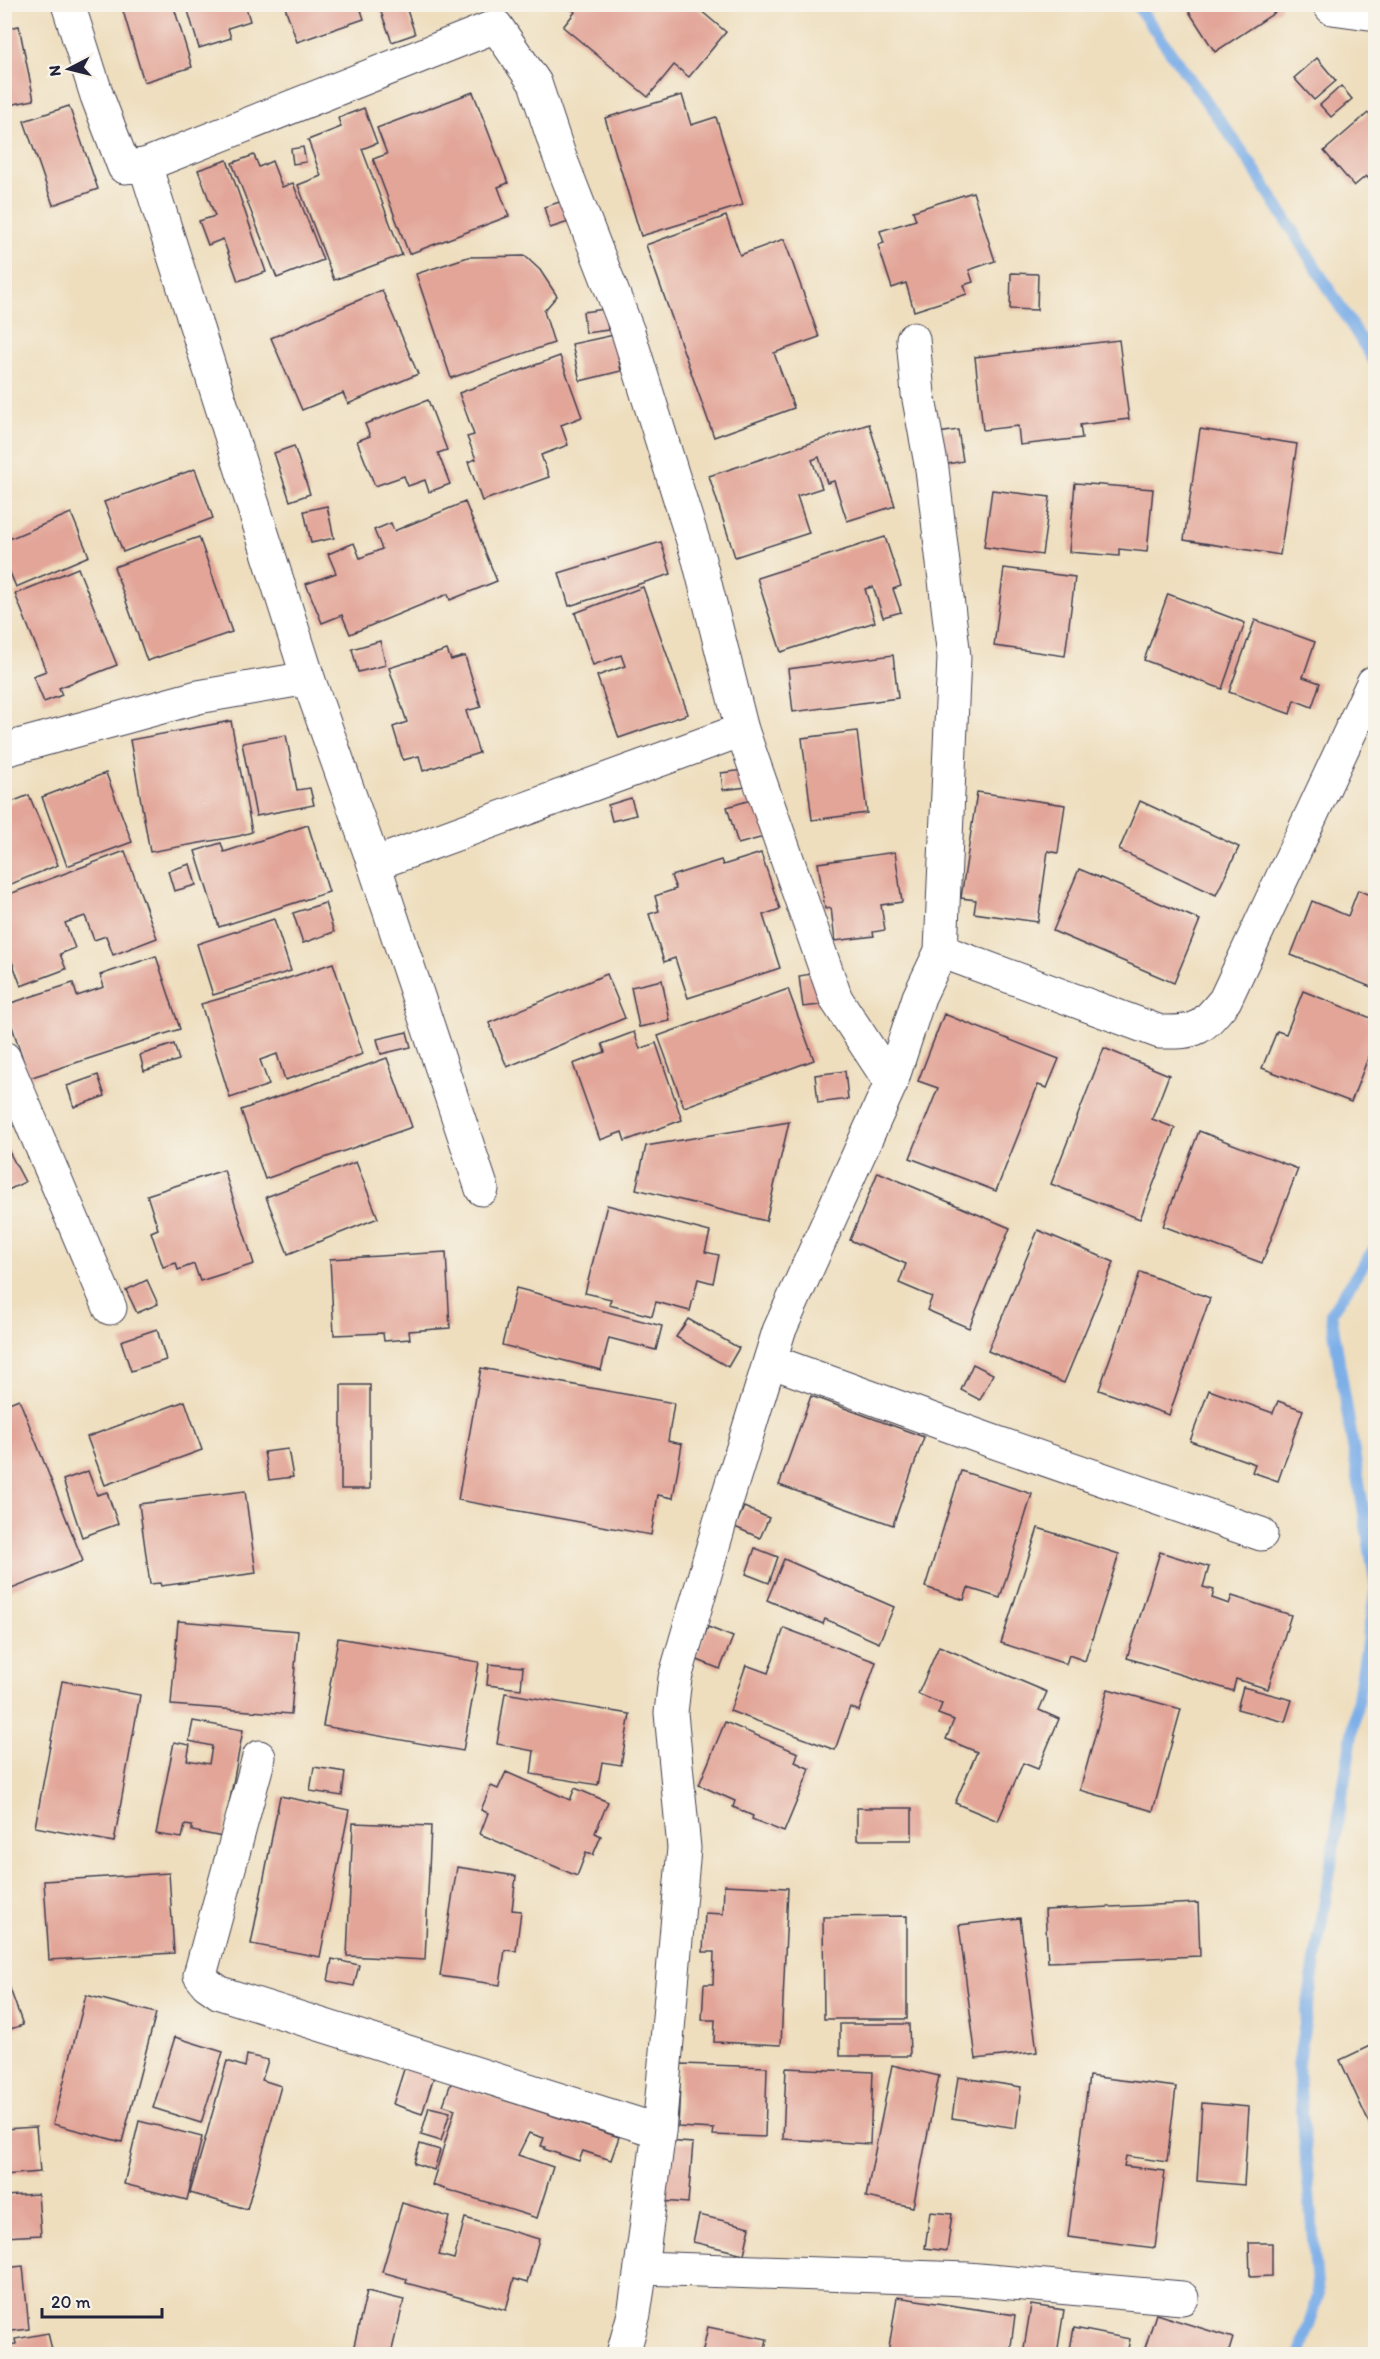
<svg xmlns="http://www.w3.org/2000/svg" width="1380" height="2359" font-family="Itim,sans-serif">
<style>
.lines{fill:none;stroke-linecap:round;stroke-linejoin:round}
.stream{stroke:#7caee8;stroke-width:12}
.building{fill:#e2a598}
.street-casing{stroke:#413e4f;stroke-width:35}
.street{stroke:#fff;stroke-width:33}
</style>
<rect width="100%" height="100%" fill="#f7f3e8"/>
<filter id="ink" filterUnits="userSpaceOnUse"><feTurbulence type="fractalNoise" baseFrequency=".0167" numOctaves="2"/><feDisplacementMap in="SourceGraphic" scale="12" xChannelSelector="R" yChannelSelector="G"/><feConvolveMatrix kernelMatrix="1 2 1 2 8 2 1 2 1" color-interpolation-filters="sRGB"/></filter>
<filter id="wash" filterUnits="userSpaceOnUse"><feTurbulence type="fractalNoise" baseFrequency=".008" numOctaves="4" result="noise"/><feDisplacementMap in="SourceGraphic" scale="24" xChannelSelector="R" yChannelSelector="G"/><feGaussianBlur stdDeviation="1.35" result="paint"/><feColorMatrix in="noise" values="0 0 0 0 0 0 0 0 0 0 0 0 0 0 0 0 0 1.4 0 .05"/><feComposite in="paint" operator="in"/></filter>
<g filter="url(#wash)">
<rect width="100%" height="100%" fill="#eedebe"/>
<g class="lines">
<!-- stream -->
<g class="stream">
<polyline points="1136,4 1249,161 1376,364"/>
<polyline points="1376,1246 1331,1313 1376,1586"/>
<polyline points="1300,2354 1318,2296 1298,2066 1376,1588"/>
</g>
</g>
<g id="blocks">
<!-- building -->
<g class="building">
<polygon points="121,4 173,4 192,67 144,82"/>
<polygon points="186,4 245,4 250,21 228,28 231,38 199,48"/>
<polygon points="284,4 359,4 364,19 297,42"/>
<polygon points="378,4 405,4 415,34 392,42"/>
<polygon points="565,4 693,4 726,32 689,77 674,65 648,97 563,27 575,12"/>
<polygon points="1184,4 1280,4 1282,8 1215,52"/>
<polygon points="19,26 34,100 4,106 4,29"/>
<polygon points="1317,58 1336,81 1314,100 1294,78"/>
<polygon points="1341,86 1352,99 1331,117 1320,105"/>
<polygon points="473,92 508,183 498,187 509,216 409,254 373,159 387,154 377,128"/>
<polygon points="682,95 691,125 716,117 743,205 641,236 605,118"/>
<polygon points="69,106 98,189 53,205 24,121"/>
<polygon points="364,108 377,143 362,149 402,255 334,280 298,185 321,176 308,140 341,127 338,118"/>
<polygon points="1368,113 1376,122 1376,182 1373,183 1366,176 1354,186 1324,151"/>
<polygon points="303,147 306,162 293,164 291,149"/>
<polygon points="254,155 259,167 272,161 282,187 293,183 323,260 277,278 232,163"/>
<polygon points="227,160 266,272 238,281 223,239 208,245 199,221 215,216 198,170"/>
<polygon points="973,192 995,261 969,270 973,282 964,285 967,294 914,311 906,283 892,288 878,245 884,243 880,231 916,220 913,211"/>
<polygon points="569,199 575,220 550,228 544,207"/>
<polygon points="726,216 740,255 784,239 819,337 774,353 794,408 714,437 646,245"/>
<polygon points="525,256 540,270 557,296 544,311 554,343 451,378 416,274 468,257"/>
<polygon points="1011,273 1038,274 1037,310 1010,309"/>
<polygon points="382,290 418,374 348,404 343,393 302,410 271,338"/>
<polygon points="605,309 608,330 586,333 583,312"/>
<polygon points="614,335 621,371 580,381 572,344"/>
<polygon points="1119,340 1129,419 1080,425 1082,438 1020,445 1018,426 983,430 975,357"/>
<polygon points="560,356 582,417 561,425 568,445 541,455 549,477 482,501 468,462 476,459 467,437 474,435 459,393"/>
<polygon points="428,400 447,450 438,453 450,484 429,492 425,480 408,486 404,476 375,486 357,441 370,436 365,424"/>
<polygon points="869,424 895,506 847,521 834,481 827,483 819,457 812,460 822,488 797,496 809,533 735,557 709,476"/>
<polygon points="1200,429 1297,444 1280,555 1184,540"/>
<polygon points="958,430 963,461 943,465 938,433"/>
<polygon points="294,446 310,494 290,501 274,453"/>
<polygon points="195,469 213,518 123,552 104,502"/>
<polygon points="1075,483 1153,489 1147,552 1119,549 1119,556 1069,552"/>
<polygon points="992,490 1050,497 1042,555 984,547"/>
<polygon points="465,502 497,581 450,600 448,594 350,634 342,615 322,623 306,584 336,573 328,554 354,543 360,558 382,549 374,530 391,523 394,531"/>
<polygon points="327,506 334,538 311,543 304,511"/>
<polygon points="71,513 89,556 16,587 4,558 4,541"/>
<polygon points="199,537 232,632 147,661 114,567"/>
<polygon points="885,537 901,586 893,589 901,612 883,617 873,587 865,589 875,622 781,652 757,578"/>
<polygon points="661,542 671,574 569,606 559,573"/>
<polygon points="78,568 117,665 59,688 62,695 44,702 33,676 46,671 15,594"/>
<polygon points="1004,568 1075,577 1065,656 994,646"/>
<polygon points="643,587 688,714 619,738 597,676 625,666 621,655 593,665 575,613"/>
<polygon points="1168,594 1245,623 1222,689 1144,660"/>
<polygon points="1255,620 1315,642 1303,677 1320,683 1312,707 1294,700 1290,714 1229,692"/>
<polygon points="380,641 386,665 358,672 352,649"/>
<polygon points="447,650 451,660 465,656 481,707 466,711 479,753 423,771 419,756 403,760 393,727 407,722 389,668"/>
<polygon points="893,655 898,698 793,712 788,669"/>
<polygon points="231,721 252,832 239,836 150,852 130,740"/>
<polygon points="857,731 867,813 812,820 802,738"/>
<polygon points="286,735 297,790 310,788 314,805 256,816 242,743"/>
<polygon points="744,770 747,787 723,790 721,773"/>
<polygon points="106,773 132,842 67,866 42,797"/>
<polygon points="977,792 1065,805 1058,853 1048,851 1038,922 974,913 976,900 961,898"/>
<polygon points="29,795 58,865 4,887 4,805"/>
<polygon points="761,797 771,835 738,844 727,807"/>
<polygon points="631,798 636,815 612,821 608,805"/>
<polygon points="1140,801 1239,847 1216,895 1119,850"/>
<polygon points="308,825 329,892 219,927 195,851 221,843 224,852"/>
<polygon points="125,851 157,938 113,955 106,936 94,940 85,916 65,923 75,948 60,954 66,969 21,986 4,940 4,896"/>
<polygon points="895,852 902,902 881,905 885,930 873,932 874,936 835,941 831,908 825,909 818,863"/>
<polygon points="761,853 780,909 763,915 780,968 688,998 675,958 664,962 661,952 649,914 659,911 655,896 676,889 671,876 721,860 723,865"/>
<polygon points="190,864 196,885 174,891 168,871"/>
<polygon points="1079,869 1200,920 1174,983 1053,931"/>
<polygon points="1358,890 1376,897 1376,989 1291,955 1312,901 1348,916"/>
<polygon points="325,903 334,932 303,943 293,913"/>
<polygon points="274,919 291,971 213,995 197,944"/>
<polygon points="156,956 180,1029 29,1078 5,1005 73,983 77,996 104,987 100,975"/>
<polygon points="333,963 363,1054 285,1080 277,1054 260,1060 269,1085 230,1098 201,1004 268,985"/>
<polygon points="823,972 828,1004 803,1007 799,976"/>
<polygon points="607,974 625,1018 507,1067 489,1023"/>
<polygon points="662,980 670,1021 639,1027 631,987"/>
<polygon points="788,989 814,1060 684,1107 658,1036"/>
<polygon points="1303,991 1376,1020 1376,1037 1351,1102 1262,1068 1277,1031 1286,1034"/>
<polygon points="944,1014 1059,1059 1047,1088 1038,1085 996,1191 910,1158 938,1088 918,1081"/>
<polygon points="407,1032 411,1047 381,1054 377,1039"/>
<polygon points="634,1032 640,1049 656,1043 682,1120 625,1141 622,1132 600,1140 573,1064 605,1052 602,1044"/>
<polygon points="174,1044 179,1060 144,1071 140,1055"/>
<polygon points="1104,1048 1169,1075 1152,1119 1175,1128 1140,1219 1051,1184"/>
<polygon points="387,1058 412,1127 265,1179 241,1110"/>
<polygon points="845,1071 848,1099 818,1103 815,1075"/>
<polygon points="98,1075 105,1096 74,1107 67,1086"/>
<polygon points="789,1122 766,1221 636,1189 646,1146"/>
<polygon points="1199,1131 1298,1169 1262,1263 1163,1226"/>
<polygon points="4,1142 25,1182 4,1192"/>
<polygon points="356,1162 378,1218 288,1254 266,1197"/>
<polygon points="224,1170 254,1264 200,1281 194,1264 178,1270 176,1263 163,1267 151,1232 158,1229 147,1195"/>
<polygon points="878,1172 1010,1228 969,1328 927,1310 932,1297 899,1283 906,1264 850,1240"/>
<polygon points="607,1205 710,1232 705,1252 719,1255 713,1283 698,1279 690,1311 656,1302 652,1316 609,1305 611,1299 585,1293"/>
<polygon points="1038,1230 1114,1262 1064,1383 988,1351"/>
<polygon points="446,1252 450,1328 409,1331 410,1339 384,1341 383,1333 334,1335 330,1259"/>
<polygon points="1140,1272 1210,1298 1169,1415 1099,1390"/>
<polygon points="147,1280 158,1304 137,1313 126,1290"/>
<polygon points="516,1288 662,1326 656,1350 609,1338 601,1370 502,1345"/>
<polygon points="688,1319 739,1348 728,1367 676,1337"/>
<polygon points="157,1329 166,1360 131,1371 121,1341"/>
<polygon points="973,1364 993,1374 980,1400 961,1390"/>
<polygon points="481,1368 674,1403 668,1441 682,1444 673,1498 658,1495 651,1535 458,1500"/>
<rect x="341" y="1385" width="29" height="104"/>
<polygon points="1209,1390 1273,1413 1278,1401 1303,1410 1278,1481 1252,1472 1255,1464 1190,1441"/>
<polygon points="811,1396 924,1437 893,1525 779,1485"/>
<polygon points="19,1399 83,1561 4,1592 4,1405"/>
<polygon points="185,1401 202,1450 105,1485 87,1437"/>
<polygon points="288,1449 293,1477 269,1480 264,1452"/>
<polygon points="88,1471 97,1495 107,1492 118,1524 82,1537 63,1480"/>
<polygon points="961,1471 1032,1494 1000,1598 968,1588 964,1600 925,1587"/>
<polygon points="245,1491 256,1573 161,1586 160,1583 150,1584 139,1504"/>
<polygon points="744,1507 769,1518 760,1538 735,1527"/>
<polygon points="1038,1528 1119,1554 1085,1661 1069,1655 1066,1664 1001,1643"/>
<polygon points="755,1548 778,1557 769,1583 746,1574"/>
<polygon points="1160,1552 1209,1567 1203,1587 1214,1590 1212,1598 1229,1604 1232,1596 1291,1615 1268,1689 1236,1679 1233,1691 1127,1658"/>
<polygon points="784,1559 894,1607 879,1643 825,1619 823,1624 767,1600"/>
<polygon points="178,1621 298,1631 291,1714 171,1705"/>
<polygon points="708,1627 733,1637 720,1669 695,1659"/>
<polygon points="784,1628 876,1662 859,1711 850,1707 835,1750 730,1711 746,1665 768,1673"/>
<polygon points="338,1638 479,1662 463,1751 323,1726"/>
<polygon points="939,1646 1047,1692 1039,1710 1059,1719 1038,1769 1023,1763 998,1821 955,1803 977,1752 946,1739 954,1720 938,1714 942,1704 918,1694"/>
<polygon points="489,1664 523,1667 521,1689 487,1685"/>
<polygon points="62,1681 140,1695 114,1842 35,1827"/>
<polygon points="1243,1687 1292,1700 1285,1722 1237,1709"/>
<polygon points="1108,1689 1181,1709 1153,1811 1080,1790"/>
<polygon points="505,1693 630,1714 621,1765 602,1762 598,1785 531,1774 534,1751 497,1744"/>
<polygon points="193,1721 243,1730 223,1837 192,1831 192,1826 185,1825 182,1838 156,1834 174,1742 190,1745 187,1760 209,1764 212,1746 189,1741"/>
<polygon points="725,1722 798,1753 795,1762 810,1769 784,1832 752,1819 753,1816 733,1807 735,1801 699,1785"/>
<polygon points="314,1767 345,1772 342,1796 310,1791"/>
<polygon points="506,1772 570,1800 575,1788 608,1802 595,1833 601,1836 593,1855 586,1853 577,1876 480,1834 488,1813 481,1810 491,1786 498,1789"/>
<polygon points="280,1796 349,1810 320,1957 251,1944"/>
<rect x="857" y="1808" width="55" height="32"/>
<polygon points="353,1823 431,1826 425,1960 347,1956"/>
<polygon points="457,1867 516,1876 512,1910 521,1911 516,1951 505,1950 500,1985 440,1976"/>
<polygon points="169,1873 174,1953 49,1960 44,1881"/>
<polygon points="724,1885 788,1888 781,2045 714,2042 715,2020 702,2020 704,1984 713,1984 714,1952 703,1952 705,1913 723,1914"/>
<polygon points="1198,1903 1200,1956 1048,1962 1045,1910"/>
<polygon points="907,1916 907,2019 824,2019 823,1917"/>
<polygon points="1020,1918 1037,2052 976,2059 959,1925"/>
<polygon points="332,1959 359,1965 354,1986 328,1981"/>
<polygon points="4,1972 23,2025 4,2031"/>
<polygon points="86,1995 156,2013 122,2142 53,2124"/>
<polygon points="840,2024 909,2024 910,2056 840,2056"/>
<polygon points="175,2037 223,2052 201,2123 153,2108"/>
<polygon points="1376,2043 1376,2138 1340,2060"/>
<polygon points="247,2055 268,2060 262,2080 281,2086 247,2209 190,2193 227,2061 245,2067"/>
<polygon points="406,2063 435,2073 422,2114 393,2104"/>
<polygon points="681,2064 767,2067 765,2137 713,2135 714,2129 678,2127"/>
<polygon points="892,2065 939,2076 913,2207 866,2197"/>
<polygon points="786,2068 873,2072 870,2144 783,2139"/>
<polygon points="1089,2076 1176,2087 1167,2162 1126,2156 1124,2166 1165,2171 1155,2248 1068,2237"/>
<polygon points="958,2077 1021,2087 1016,2128 952,2118"/>
<polygon points="451,2083 619,2137 611,2160 583,2151 579,2161 544,2149 545,2147 541,2146 544,2138 529,2133 518,2155 553,2167 537,2218 432,2185 455,2109 443,2105"/>
<polygon points="1202,2103 1249,2107 1244,2185 1197,2181"/>
<polygon points="429,2107 450,2112 441,2141 421,2135"/>
<polygon points="139,2121 202,2137 187,2200 124,2184"/>
<polygon points="36,2127 40,2172 4,2175 4,2129"/>
<polygon points="665,2141 693,2143 688,2203 661,2201"/>
<polygon points="420,2144 440,2150 434,2170 414,2163"/>
<polygon points="38,2194 41,2235 4,2237 4,2196"/>
<polygon points="402,2203 449,2217 439,2255 454,2259 465,2218 539,2239 527,2283 514,2279 506,2310 406,2283 407,2279 382,2272"/>
<polygon points="930,2212 952,2214 947,2251 925,2248"/>
<polygon points="699,2215 750,2227 744,2254 693,2242"/>
<polygon points="1249,2243 1272,2243 1272,2276 1250,2277"/>
<polygon points="23,2266 29,2329 4,2332 4,2268"/>
<polygon points="367,2291 404,2300 391,2354 352,2354"/>
<polygon points="897,2297 1015,2315 1010,2354 888,2354"/>
<polygon points="1031,2305 1064,2310 1057,2354 1023,2354"/>
<polygon points="1156,2314 1233,2338 1228,2354 1143,2354"/>
<polygon points="708,2327 767,2339 764,2354 702,2354"/>
<polygon points="1074,2328 1130,2339 1127,2354 1069,2354"/>
<polygon points="48,2333 53,2354 4,2354 4,2346 16,2344 15,2339"/>
</g>
</g>
</g>
<g filter="url(#ink)">
<use href="#blocks" fill-opacity="0" stroke="#413e4f" stroke-width="1.5"/>
<g class="lines">
<!-- street casing -->
<g class="street-casing">
<g id="street">
<polyline points="68,4 97,96 124,167 145,165 308,678 374,864 482,1189"/>
<polyline points="1329,4 1332,8 1376,14"/>
<polyline points="145,165 496,26 535,83 559,155 628,332 699,560 742,730 836,999 891,1083"/>
<polyline points="4,750 198,697 308,678"/>
<polyline points="374,864 742,730"/>
<path d="M941,951L1160,1032C1198,1033 1201,1029 1225,1000L1373,683"/>
<polyline points="4,1058 110,1308"/>
<polyline points="770,1361 989,1440 1261,1534"/>
<polyline points="259,1757 200,1975 207,1984 220,1993 659,2131"/>
<polyline points="641,2268 967,2279 1182,2298"/>
<polyline points="623,2354 634,2314 641,2268 659,2131 684,1848 671,1713 675,1678 720,1522 779,1331 891,1083 919,997 941,951 954,657 932,469 918,394 913,339"/>
</g>
</g>
<!-- street -->
<use href="#street" class="street"/>
</g>
</g>
<!-- margin -->
<rect width="1380" height="2359" fill="none" stroke="#f7f3e8" stroke-width="24"/>
<!-- north arrow -->
<g transform="translate(69 69) rotate(263)" stroke="#f7f3e8" stroke-width="4.5" paint-order="stroke">
<path d="M0-4.5L10 22L0 15L-10 22Z" fill="#22223b"/>
<text y="-9" font-size="16" font-weight="bold" text-anchor="middle" fill="#22223b">N</text>
</g>
<!-- scale -->
<path d="M42 2308v9h120v-9" fill="none" stroke="#22223b" stroke-width="3"/>
<text x="51" y="2308" font-size="18" fill="#22223b" stroke="#f7f3e8" stroke-width="4.5" paint-order="stroke">20 m</text>
</svg>
